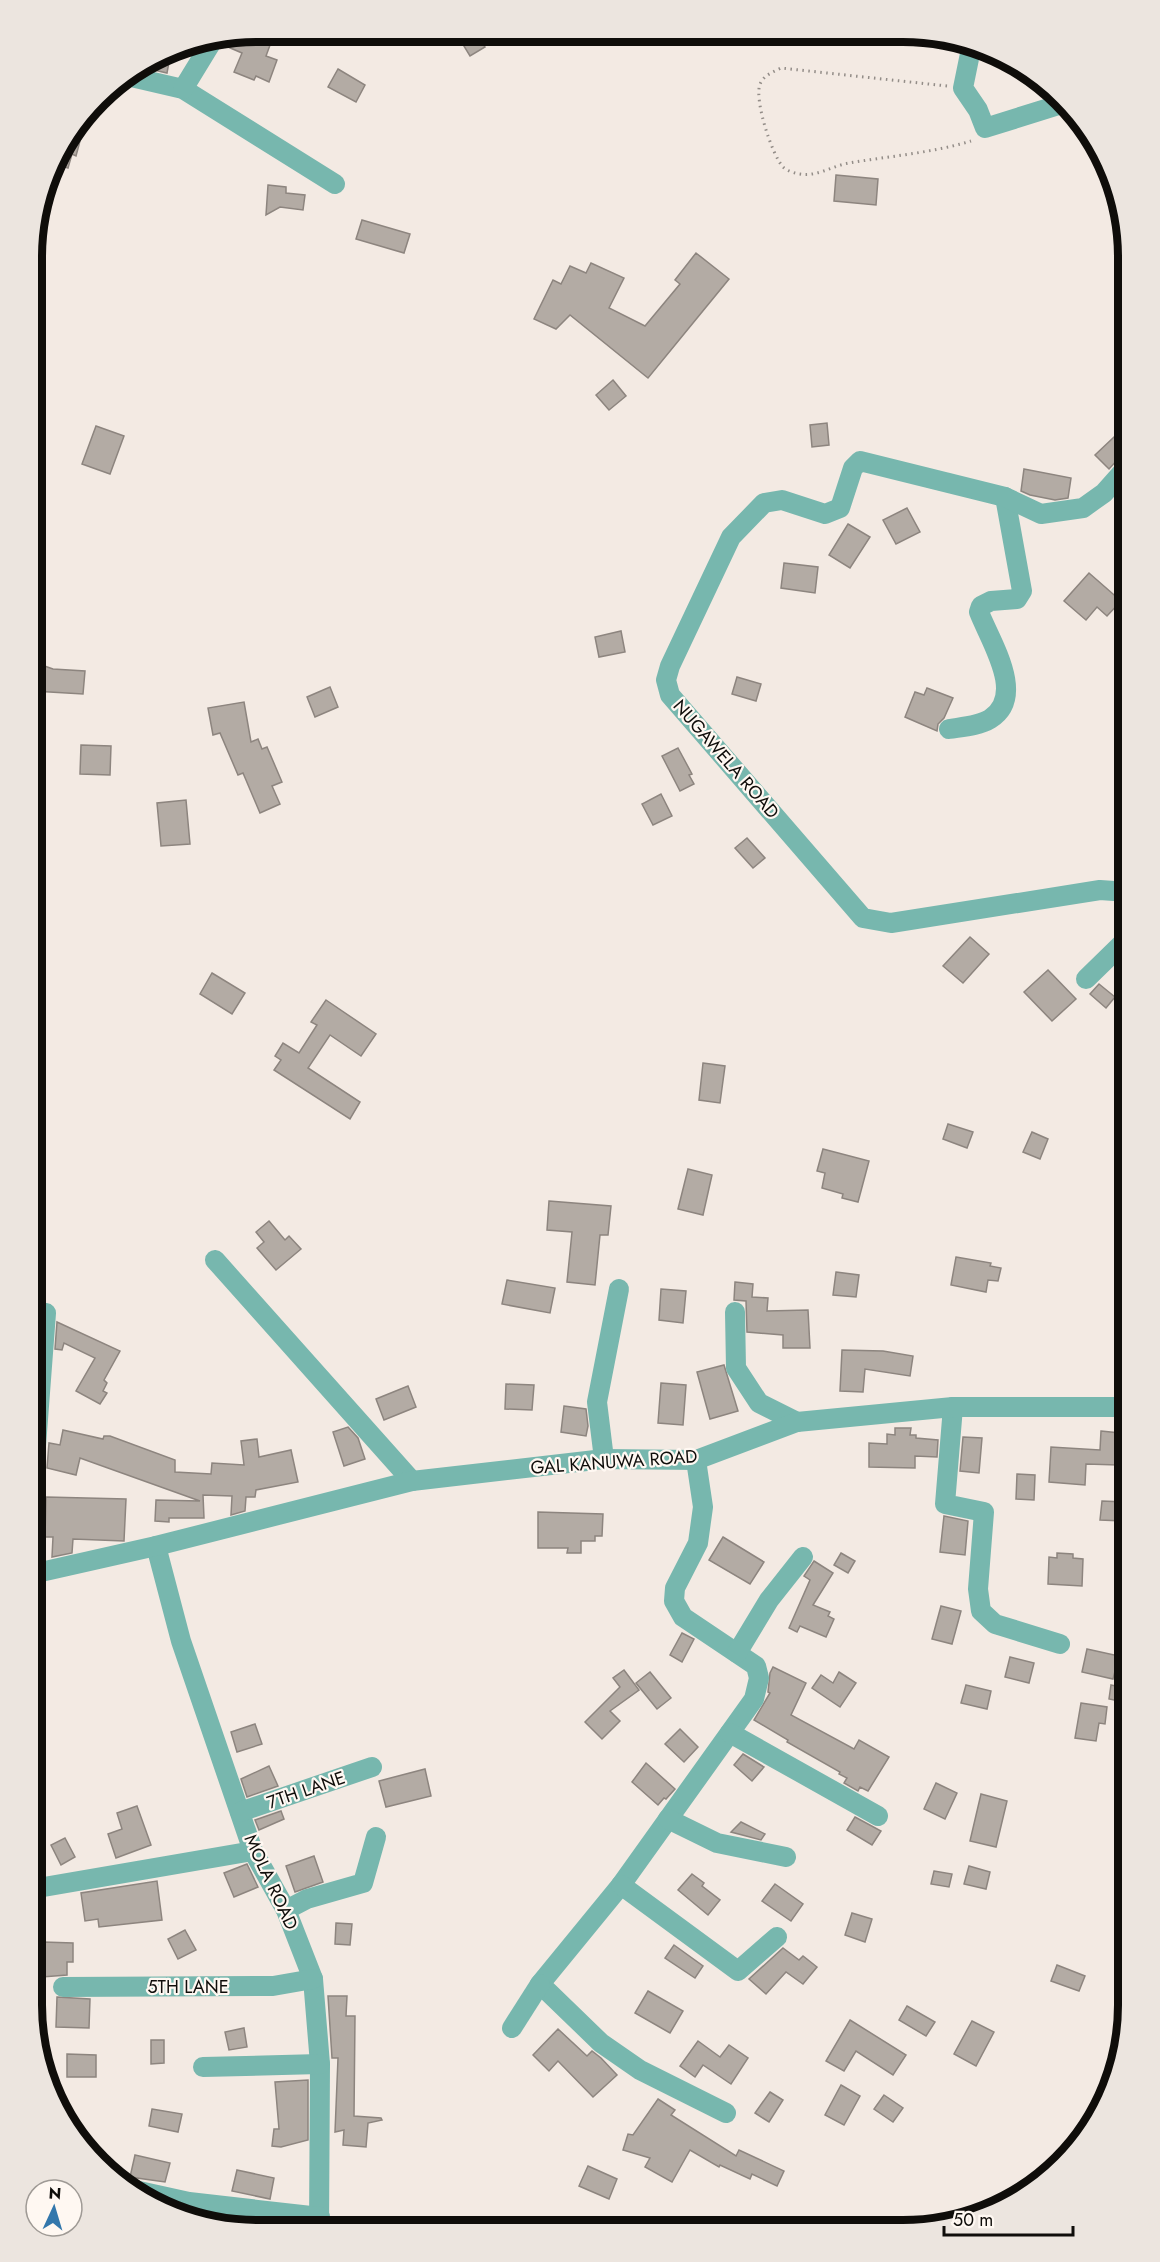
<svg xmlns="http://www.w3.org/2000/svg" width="1160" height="2262" font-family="Jost,sans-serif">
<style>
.building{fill:#b3aba4;stroke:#8d857f;stroke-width:1.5}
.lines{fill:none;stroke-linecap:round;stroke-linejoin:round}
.path{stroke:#938d88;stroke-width:3;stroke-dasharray:1.5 4.5;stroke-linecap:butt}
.lane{stroke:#77b7ae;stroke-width:9}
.street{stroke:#77b7ae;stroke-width:20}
.labels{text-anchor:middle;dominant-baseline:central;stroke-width:4.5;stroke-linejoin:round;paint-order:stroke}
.street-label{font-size:18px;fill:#0f0d0a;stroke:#fff8f2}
.rim{fill:none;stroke:#0f0d0a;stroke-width:8}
</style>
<rect width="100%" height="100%" fill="#f3eae3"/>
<!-- building -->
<g class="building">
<polygon points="259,32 273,37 266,56 277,60 269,82 256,76 254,80 234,72 242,53 228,47 232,36"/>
<polygon points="456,33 476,33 485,47 470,56"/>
<polygon points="154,59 169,62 167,73 141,67"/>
<polygon points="338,69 365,85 356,102 328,87"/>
<polygon points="87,115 76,156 72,154 68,168 53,163 55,157"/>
<polygon points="836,175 878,179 876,205 834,201"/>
<polygon points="268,185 286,187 286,193 305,195 303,210 280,207 266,215"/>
<polygon points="362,220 410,234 404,253 356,239"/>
<polygon points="696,253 729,279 648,378 570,315 556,329 534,319 553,280 561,284 570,266 586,273 591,263 624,278 609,308 645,326 680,284 675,280"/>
<polygon points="613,380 626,396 609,410 596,395"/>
<polygon points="827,423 829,445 812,447 810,425"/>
<polygon points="96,426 124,436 110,474 82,464"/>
<polygon points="1114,437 1128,451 1128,454 1119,458 1109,469 1095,455"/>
<polygon points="1024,469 1071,478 1068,498 1055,500 1030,495 1021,491"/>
<polygon points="907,508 920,532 896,544 883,520"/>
<polygon points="848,524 870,537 850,568 829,555"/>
<polygon points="784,563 818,567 815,593 781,588"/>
<polygon points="1089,573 1121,601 1107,616 1097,607 1086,620 1064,601"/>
<polygon points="621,631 625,652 599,657 595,637"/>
<polygon points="33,662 53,669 85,671 83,694 33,691"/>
<polygon points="737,677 761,684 756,701 732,694"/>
<polygon points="330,687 338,707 315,717 307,697"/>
<polygon points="927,688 953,698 944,718 938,724 937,731 905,717 915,692 924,695"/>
<polygon points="244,702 251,742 258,739 262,749 267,747 282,782 272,786 280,804 260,813 243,773 238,775 220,733 213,735 208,708"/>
<polygon points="81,745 111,746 110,775 80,774"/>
<polygon points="678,748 692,774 689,775 694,784 680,791 662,756"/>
<polygon points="661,794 672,816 653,825 642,804"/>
<polygon points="186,800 190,844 161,846 157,803"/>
<polygon points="747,838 765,858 753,868 735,848"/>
<polygon points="970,937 989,954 963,983 943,966"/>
<polygon points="1048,970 1076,999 1052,1021 1024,992"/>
<polygon points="212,973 245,993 232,1014 200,994"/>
<polygon points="1099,984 1115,997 1106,1008 1090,994"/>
<polygon points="326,1000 376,1034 361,1056 330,1035 308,1068 360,1102 350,1119 274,1070 281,1060 275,1056 283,1043 299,1053 317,1025 311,1022"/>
<polygon points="703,1063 725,1066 720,1103 699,1100"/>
<polygon points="948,1124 973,1132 967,1148 943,1139"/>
<polygon points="1032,1132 1048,1139 1040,1159 1023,1152"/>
<polygon points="823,1149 869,1161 858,1202 842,1198 843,1194 822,1188 825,1173 817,1171"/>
<polygon points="688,1169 712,1175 703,1215 678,1209"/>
<polygon points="549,1201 611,1206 608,1235 600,1235 595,1285 567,1282 572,1232 547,1230"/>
<polygon points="269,1221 285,1240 289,1236 301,1249 276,1270 257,1248 264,1242 256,1232"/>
<polygon points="956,1257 991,1263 990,1266 1001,1268 998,1281 988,1280 986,1292 951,1285"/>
<polygon points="836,1272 859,1275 856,1297 833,1295"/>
<polygon points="507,1280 555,1288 550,1313 502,1304"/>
<polygon points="735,1282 753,1284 752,1297 768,1298 767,1311 808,1310 810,1348 783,1348 783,1335 747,1332 746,1301 734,1300"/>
<polygon points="661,1289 686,1291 683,1323 659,1320"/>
<polygon points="57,1322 120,1351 104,1380 107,1383 103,1391 107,1393 100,1404 76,1391 95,1358 64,1343 62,1350 55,1349"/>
<polygon points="842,1350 883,1351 913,1356 910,1376 865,1369 863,1392 840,1391"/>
<polygon points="724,1365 738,1411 710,1419 697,1372"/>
<polygon points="661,1383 686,1385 683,1425 658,1423"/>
<polygon points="506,1384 534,1385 532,1410 505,1409"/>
<polygon points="408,1386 416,1407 384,1420 376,1399"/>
<polygon points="564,1406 586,1409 588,1426 586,1436 561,1432"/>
<polygon points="348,1427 358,1438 365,1459 344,1466 333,1432"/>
<polygon points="895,1428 911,1428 910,1435 916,1435 916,1438 938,1440 937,1457 915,1456 915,1468 869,1467 869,1443 887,1444 887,1434 895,1435"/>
<polygon points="63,1430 103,1439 104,1436 110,1436 175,1460 175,1472 211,1474 212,1463 244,1465 241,1441 257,1439 259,1457 291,1450 298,1482 256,1490 255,1497 246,1497 245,1511 231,1515 232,1496 203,1495 204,1518 169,1518 169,1522 155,1521 156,1500 200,1501 80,1458 76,1475 47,1468 49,1443 60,1445"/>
<polygon points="1101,1431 1120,1433 1118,1465 1086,1464 1085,1485 1049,1482 1051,1447 1100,1450"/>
<polygon points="963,1437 982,1438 979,1473 960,1471"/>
<polygon points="1017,1474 1035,1475 1034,1500 1016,1499"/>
<polygon points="46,1497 126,1499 124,1541 73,1539 72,1553 52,1557 53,1537 45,1537"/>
<polygon points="1102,1501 1125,1502 1123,1521 1100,1520"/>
<polygon points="538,1512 603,1514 602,1536 595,1536 595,1541 581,1541 581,1553 567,1553 568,1548 538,1548"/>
<polygon points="944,1516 968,1521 965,1555 940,1552"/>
<polygon points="723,1537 764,1562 750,1584 709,1560"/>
<polygon points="841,1553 855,1561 848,1573 834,1565"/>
<polygon points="1057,1553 1073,1554 1073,1558 1083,1559 1082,1586 1048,1584 1049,1557 1057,1558"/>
<polygon points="814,1561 833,1573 813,1605 830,1612 828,1616 834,1619 826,1637 800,1626 797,1632 789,1628 810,1580 804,1576"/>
<polygon points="941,1606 961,1611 952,1644 932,1639"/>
<polygon points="682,1633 694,1639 682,1662 670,1655"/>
<polygon points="1087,1649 1119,1656 1113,1679 1082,1672"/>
<polygon points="1010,1657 1034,1663 1029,1683 1005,1677"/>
<polygon points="773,1667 806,1683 791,1715 854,1749 859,1740 889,1757 868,1791 860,1787 858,1791 844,1783 847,1778 839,1774 840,1772 787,1742 788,1740 754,1720 770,1693 768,1692 770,1673"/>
<polygon points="624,1670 639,1690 610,1711 620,1721 602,1739 585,1722 620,1687 613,1678"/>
<polygon points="650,1672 671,1698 657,1709 636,1683"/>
<polygon points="839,1672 856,1683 840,1707 812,1688 821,1675 833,1683"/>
<polygon points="966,1685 991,1691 987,1709 961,1703"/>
<polygon points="1111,1685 1126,1688 1124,1702 1109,1699"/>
<polygon points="1081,1703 1107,1707 1105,1724 1099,1723 1096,1741 1075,1738"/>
<polygon points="255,1724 262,1744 237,1752 231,1732"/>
<polygon points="680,1729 698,1747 684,1762 665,1744"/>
<polygon points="743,1754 764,1767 752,1781 734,1765"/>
<polygon points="646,1763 675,1789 666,1799 664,1798 658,1805 632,1782"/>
<polygon points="269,1766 278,1786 247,1797 241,1779"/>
<polygon points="425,1769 431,1796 386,1807 379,1781"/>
<polygon points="936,1783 957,1793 945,1819 924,1809"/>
<polygon points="981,1794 1007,1801 996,1847 970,1841"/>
<polygon points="137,1806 151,1845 116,1858 108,1834 122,1829 117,1813"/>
<polygon points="281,1811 284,1819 259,1830 255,1820"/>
<polygon points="855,1817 881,1831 872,1845 847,1830"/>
<polygon points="741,1822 765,1834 761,1840 731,1832"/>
<polygon points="65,1838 75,1857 61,1865 51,1845"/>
<polygon points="314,1856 323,1882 295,1892 286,1866"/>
<polygon points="247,1864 258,1887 234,1897 224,1873"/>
<polygon points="969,1866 990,1872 986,1889 964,1884"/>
<polygon points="934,1871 952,1874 949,1887 931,1884"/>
<polygon points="692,1874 704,1883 702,1886 720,1900 708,1915 678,1890"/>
<polygon points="157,1881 162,1920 99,1927 98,1919 85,1921 81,1893"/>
<polygon points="775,1884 803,1904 791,1921 762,1901"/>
<polygon points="852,1913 872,1919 865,1942 845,1935"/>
<polygon points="336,1923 352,1924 350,1945 335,1944"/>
<polygon points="185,1930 196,1950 178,1959 168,1939"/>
<polygon points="43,1942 73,1943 73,1962 67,1962 67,1975 42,1977"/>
<polygon points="674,1945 703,1966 695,1978 665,1958"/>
<polygon points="783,1948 799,1960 803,1956 817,1967 803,1984 786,1972 766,1994 749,1979"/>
<polygon points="1057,1965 1085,1976 1079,1991 1051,1981"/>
<polygon points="648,1991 683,2011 670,2033 635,2013"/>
<polygon points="328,1996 347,1996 346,2016 355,2016 354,2116 381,2118 382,2120 368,2123 366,2147 343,2145 344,2130 335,2132 338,2058 332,2058"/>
<polygon points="57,1997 90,1999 89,2028 56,2027"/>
<polygon points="907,2006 935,2022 926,2036 899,2020"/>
<polygon points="850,2020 906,2055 893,2075 856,2051 844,2071 826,2061"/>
<polygon points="972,2021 994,2032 976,2066 954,2054"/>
<polygon points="244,2028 247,2047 229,2050 225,2032"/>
<polygon points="558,2029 587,2056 592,2051 601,2058 617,2075 593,2097 558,2061 549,2071 533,2055"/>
<polygon points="151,2040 164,2040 164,2063 151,2064"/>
<polygon points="698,2041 720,2057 729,2045 748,2058 731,2084 703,2065 695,2077 680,2066"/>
<polygon points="67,2054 96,2055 96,2077 67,2077"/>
<polygon points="308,2080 308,2140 281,2147 272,2146 274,2129 279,2129 275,2082"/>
<polygon points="841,2085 860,2096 844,2125 825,2115"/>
<polygon points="770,2092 783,2100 769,2122 755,2113"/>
<polygon points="884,2095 903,2108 893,2122 874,2109"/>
<polygon points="658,2099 675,2110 671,2115 736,2156 739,2150 784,2171 777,2186 752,2174 750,2179 720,2165 719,2167 690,2150 672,2182 645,2167 650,2158 623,2150 628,2134 633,2135"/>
<polygon points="152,2109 182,2114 178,2132 149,2126"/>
<polygon points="135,2155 170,2163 165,2182 130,2177"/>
<polygon points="588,2166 617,2179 609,2199 579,2186"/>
<polygon points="237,2170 274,2178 270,2199 232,2191"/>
</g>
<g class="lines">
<!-- path -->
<path class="path" d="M947,86L781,68C773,72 764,75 760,84C754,100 772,155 783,167C787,171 794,173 800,174C817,177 832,166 849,163C890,156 932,153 971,141"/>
<!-- lane -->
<polyline class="lane" points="244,2227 245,2229"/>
<!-- street -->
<g class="street">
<polyline points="972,44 963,88 978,110 985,128 1065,103"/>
<polyline points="127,76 183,89 335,184"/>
<polyline points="183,89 213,40"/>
<path d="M949,729C961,727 979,726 990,719C1027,696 990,641 979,612L981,606L991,601L1017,599L1022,591L1005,497"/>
<polyline points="1128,892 1100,890 891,923 863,918 670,695 666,680 670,666 731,537 764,503 782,500 825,514 840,508 853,468 860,461 1005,497 1041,514 1083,508 1104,493 1128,466"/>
<polyline points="1086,979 1128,938"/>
<polyline points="215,1260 412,1481"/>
<polyline points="735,1312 736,1368 759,1403 797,1422"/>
<polyline points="953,1407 945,1504 984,1512 978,1589 981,1611 995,1624 1060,1644"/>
<polyline points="604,1459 597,1402 619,1289"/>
<polyline points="696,1460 703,1507 698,1543 675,1588 674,1601 683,1617 756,1666 759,1678 754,1699 621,1885 540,1984 601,2043 640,2070 726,2113"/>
<polyline points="156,1546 181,1641 253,1851 286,1910 313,1979 320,2064 319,2229"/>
<polyline points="32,1574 156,1546 412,1481 604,1459 696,1460 797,1422 953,1407 1128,1407"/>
<polyline points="32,1574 35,1459 46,1313"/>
<polyline points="737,1653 769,1600 803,1557"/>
<polyline points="730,1733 878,1816"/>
<polyline points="240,1812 372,1767"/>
<polyline points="668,1819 717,1843 786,1857"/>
<polyline points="621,1885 738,1971 777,1937"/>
<polyline points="32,1889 253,1851"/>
<polyline points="286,1910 307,1899 363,1883 376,1837"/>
<polyline points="63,1987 273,1986 313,1979"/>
<polyline points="512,2028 540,1984"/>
<polyline points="203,2067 320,2064"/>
<polyline points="130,2189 189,2202 320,2217"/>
</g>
</g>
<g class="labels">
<!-- street labels -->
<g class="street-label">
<text transform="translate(726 759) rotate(49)">NUGAWELA ROAD</text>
<text transform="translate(614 1462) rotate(-4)">GAL KANUWA ROAD</text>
<text transform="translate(306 1790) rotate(-19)">7TH LANE</text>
<text transform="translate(271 1882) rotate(65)">MOLA ROAD</text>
<text x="188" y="1987">5TH LANE</text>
</g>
</g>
<!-- crop -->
<path d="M0 0H1160V2262H0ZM257 42H903A215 215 0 0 1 1118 257V2005A215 215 0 0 1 903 2220H257A215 215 0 0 1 42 2005V257A215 215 0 0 1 257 42Z" fill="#ece5df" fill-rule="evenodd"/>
<path class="rim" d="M257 42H903A215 215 0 0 1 1118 257V2005A215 215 0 0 1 903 2220H257A215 215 0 0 1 42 2005V257A215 215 0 0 1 257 42Z"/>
<!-- north arrow -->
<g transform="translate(54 2208) rotate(4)"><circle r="28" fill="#fff8f2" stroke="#9f9a95" stroke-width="1.5"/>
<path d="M0-4.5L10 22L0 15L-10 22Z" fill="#3377ac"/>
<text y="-9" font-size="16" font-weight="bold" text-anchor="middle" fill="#0f0d0a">N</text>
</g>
<!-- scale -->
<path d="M944 2226v9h129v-9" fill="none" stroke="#0f0d0a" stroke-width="3"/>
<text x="953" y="2226" font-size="18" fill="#0f0d0a" stroke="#fff8f2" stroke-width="4.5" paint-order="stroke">50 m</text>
</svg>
